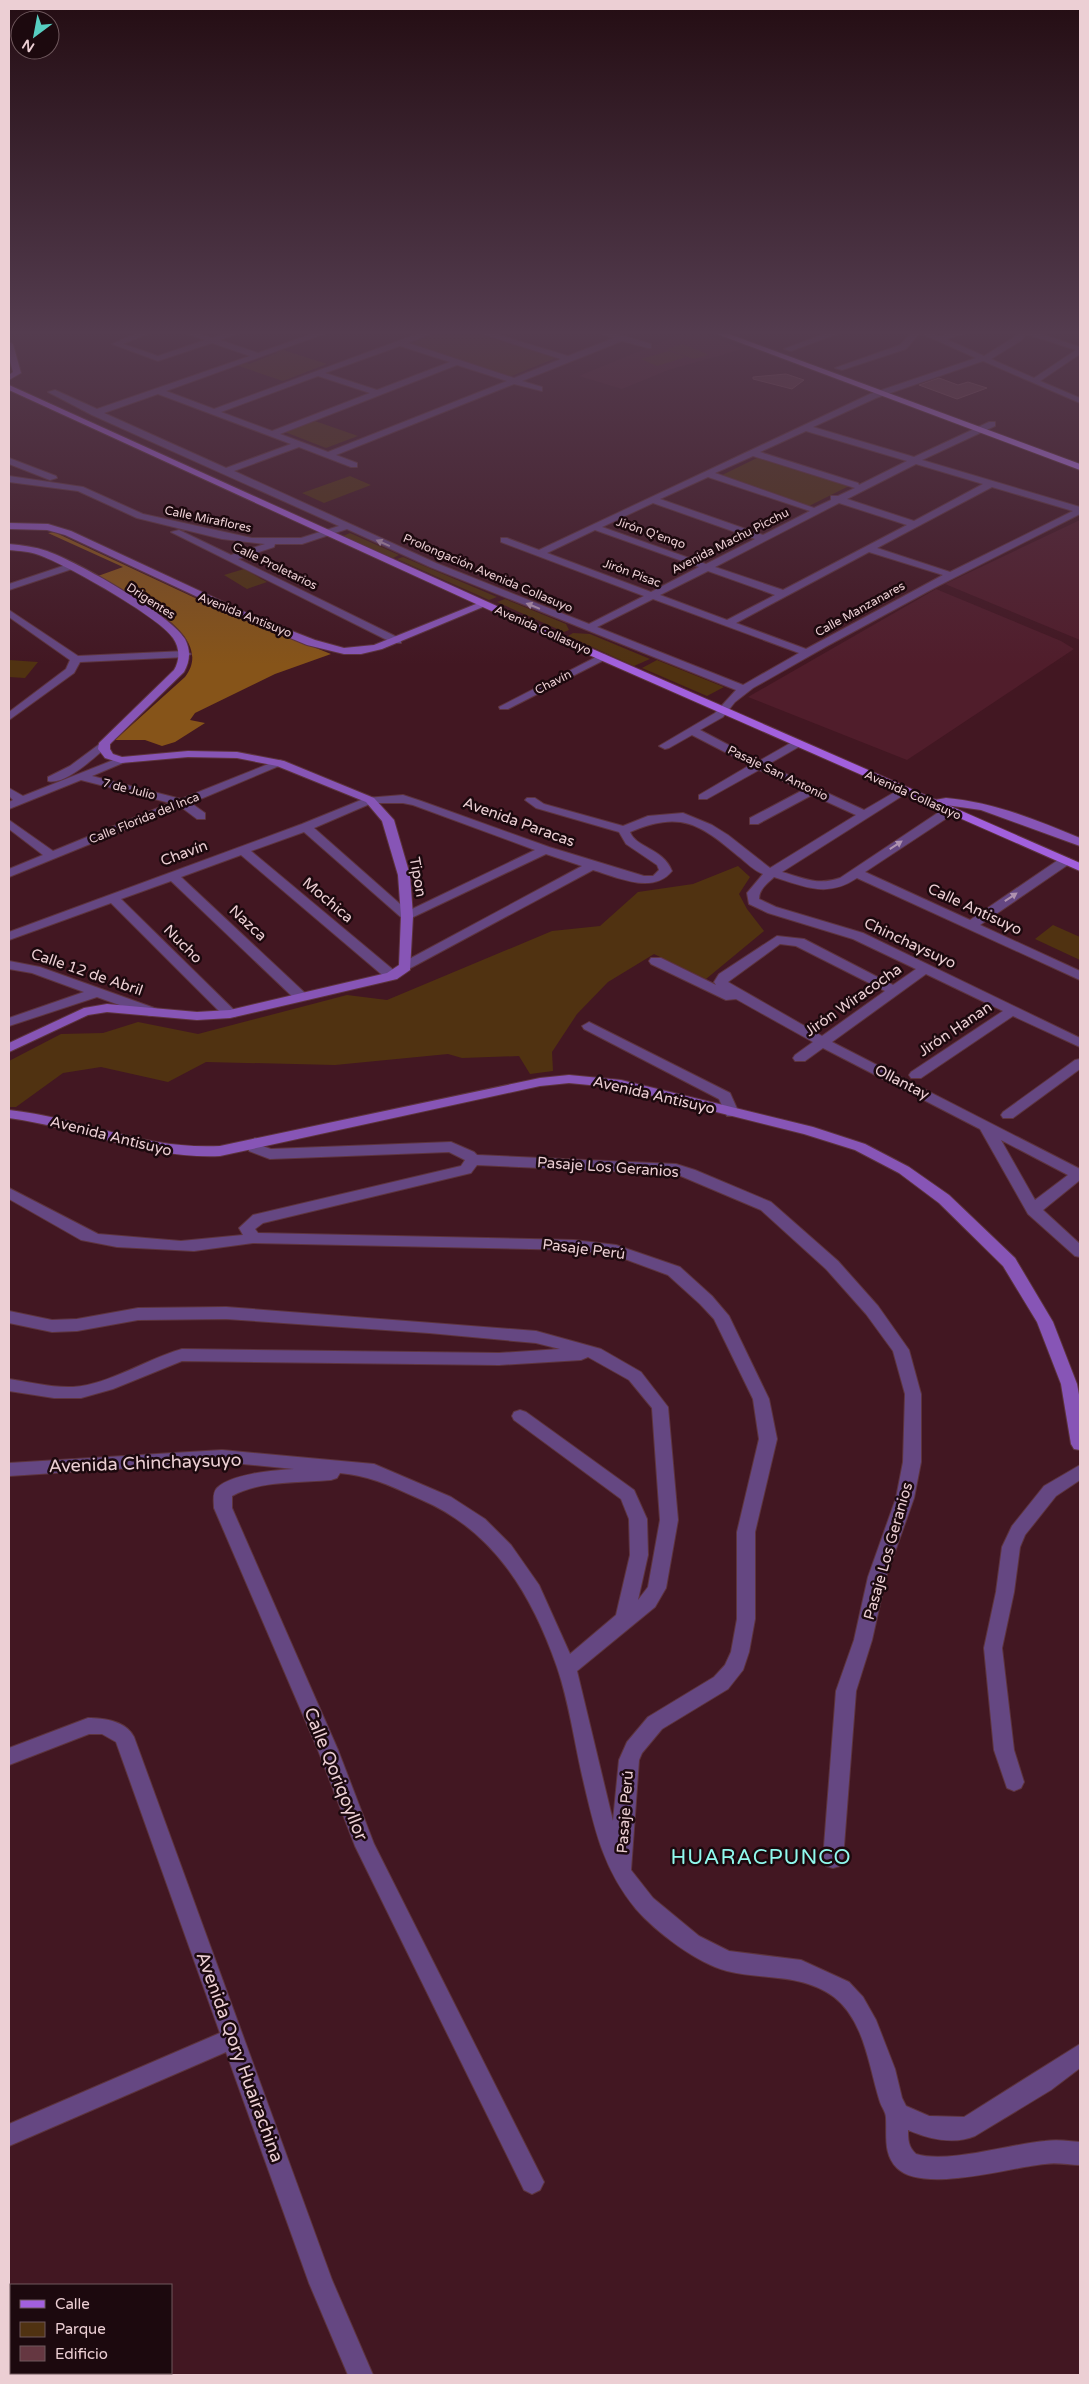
<svg xmlns="http://www.w3.org/2000/svg" width="1089" height="2384" font-family="'Varela Round',sans-serif">
<style>
.built{fill:#501d2b}
.green{fill:#503211}
.forest{fill:#865419}
.building{fill:#653741;stroke:#7e4d57}
.lines{fill:none;stroke-linecap:round;stroke-linejoin:round}
.street-casing{stroke:#5d343e;stroke-width:2}
.secondary-casing{stroke:#5d343e;stroke-width:2}
.primary-casing{stroke:#5d343e;stroke-width:2}
.highway-casing{stroke:#5d343e;stroke-width:2}
.street{fill:#654782;fill-rule:evenodd}
.secondary{fill:#8755b6;fill-rule:evenodd}
.primary{fill:#a260dd;fill-rule:evenodd}
.highway{fill:#b376ed;fill-rule:evenodd}
.oneway{fill:#af92af}
.labels{text-anchor:middle;dominant-baseline:central;stroke-width:5;stroke-linejoin:round;paint-order:stroke}
.far-street-label{font-size:12px;fill:#eccfd4;stroke:#1c090e}
.street-label{font-size:15px;fill:#eccfd4;stroke:#1c090e}
.near-street-label{font-size:18px;fill:#eccfd4;stroke:#1c090e}
.near-quarter-label{font-size:21px;letter-spacing:1px;fill:#90f9ed;stroke:#1c090e}
</style>
<rect width="100%" height="100%" fill="#421722"/>
<!-- built -->
<g class="built">
<polygon points="689,331 696,331 743,349 668,370 622,389 579,376"/>
<polygon points="1080,520 1080,640 945,584"/>
<polygon points="936,589 1061,641 1074,649 907,760 748,697"/>
</g>
<!-- green -->
<g class="green">
<polygon points="443,331 469,331 556,358 509,377 407,345"/>
<polygon points="683,344 709,355 693,359 667,349"/>
<polygon points="280,349 327,364 283,381 236,365 246,362 249,364 277,353 275,351"/>
<polygon points="669,351 686,357 657,366 641,359"/>
<polygon points="315,421 358,436 326,448 285,432"/>
<polygon points="759,457 849,486 809,506 718,477"/>
<polygon points="350,476 371,485 324,503 302,493"/>
<polygon points="350,533 399,555 393,558 343,536"/>
<polygon points="403,557 497,597 489,600 397,559"/>
<polygon points="244,569 267,582 247,589 224,575"/>
<polygon points="505,599 566,624 569,630 564,632 497,602"/>
<polygon points="573,633 590,634 650,659 634,666 568,636"/>
<polygon points="9,660 38,662 25,678 9,677"/>
<polygon points="657,660 724,687 707,696 642,668"/>
<polygon points="738,866 750,877 739,894 747,909 764,931 706,979 654,954 608,982 577,1014 552,1052 553,1071 530,1074 519,1056 462,1058 448,1054 335,1065 206,1062 168,1082 101,1067 63,1073 16,1107 9,1107 9,1061 61,1034 103,1033 138,1022 198,1034 347,995 387,1000 552,931 600,926 638,892 693,884"/>
<polygon points="1053,925 1080,937 1080,960 1035,939"/>
</g>
<!-- forest -->
<path class="forest" d="M54,532L223,611L331,654L275,674L195,713L190,720L205,723L175,742L162,746L145,740H115L185,677C221,630 114,588 83,572L98,576L123,567L48,533Z"/>
<!-- building -->
<g class="building">
<polygon points="786,374 804,380 792,389 753,379 753,377"/>
<polygon points="939,378 958,385 968,382 987,388 957,399 919,385"/>
</g>
<g class="lines">
<!-- street casing -->
<g class="street-casing">
<g id="street">
<path d="M142,331H154L123,344L158,356L205,340L180,331H193L212,338L231,331H244L220,340L258,353L320,331H332L166,391L214,409L425,331H437L408,343L514,378L561,359L473,331H486L568,356L614,338L594,331H607L651,344V348H648L622,341L522,381L542,387V391L514,384L336,455L357,463V467H351L299,447L234,471L436,563L589,624L644,596L501,542V538H507L539,550L870,394L976,358L920,333L906,349L842,370L835,368L900,345L913,331H928L939,336L958,331H974L946,339L984,356L1016,336L1020,331H1033L1080,347V354L1040,381L1080,398V403L983,361L876,398L813,427L914,457L989,422H995V426L922,460L1080,507V514L936,587L827,646L753,688L735,702L723,717L700,730L759,761L794,741H802V745L767,765L864,810L900,789H908L910,791L782,872C803,878 818,886 840,878L945,808H953V814L865,872L970,920L1061,858H1069L1071,861L1069,864L980,925L1080,971V980L857,878C827,898 806,887 774,877C767,884 759,889 759,899L776,907L863,933L1080,1038V1047L1013,1016L921,1078H911L909,1075L911,1072L1003,1011L926,974L832,1042L1080,1169V1180L1043,1210L1080,1244V1257L1075,1256L1028,1214L980,1129L823,1048L805,1061H795L793,1058L795,1055L813,1042L736,999L726,1000L651,964L649,961L651,958H661L716,985L714,982L719,974L777,936L804,939L893,985L916,969L853,939L768,913L749,904L747,893L763,874C754,871 746,862 738,856C699,823 680,811 630,832C636,848 663,848 672,871C653,895 617,877 593,870L405,971L400,970L398,967L400,964L582,866L546,854L407,920L403,919L304,832L251,851L397,973L399,976L392,980L387,979L241,855L181,877L306,994L308,997L306,1000H296L171,881L121,899L235,1011L237,1014L235,1017H225L111,903L9,940V932L302,824L366,798L403,795L421,801L549,847L644,876H653L659,870L657,865L626,844L619,832L536,808L525,800L527,798H535L544,804L623,826L648,816L683,813L712,825L728,835L770,868L856,815L812,795L758,824H750V818L803,790L759,770L707,799H699V795L750,765L692,735L669,748L665,749L659,746L715,713L736,690L430,567L347,529L302,544H275L274,547L238,559L401,639V643H393L171,532L179,530L231,555L265,544L222,539L137,518L78,491L9,482V476L83,487L143,514L252,538H301L339,526L92,415L48,392L55,390L97,409L250,356L212,343L158,361L112,344ZM1026,334L1076,350L1034,378L991,359L1022,340ZM400,346L450,362L377,390L325,373ZM457,365L507,381L328,452L280,434ZM318,376L370,393L272,431L221,412ZM158,394L291,444L226,468L104,413ZM806,431L907,461L859,485L858,483L760,452ZM753,456L852,487L855,488L838,496H831V500L814,508L715,473ZM916,464L983,484L914,521L847,499ZM708,477L810,511L763,535L660,499ZM992,487L1073,511L950,572L877,548ZM653,503L755,539L706,564L602,527ZM839,503L907,525L783,590L715,567ZM595,530L699,567L651,592L547,553ZM869,552L943,575L806,649L736,623ZM708,571L775,595L727,620L660,595ZM653,599L799,653L743,685L597,627ZM372,803H403L413,805L535,850L408,911L314,828ZM780,944L796,946L885,991L822,1036L728,982ZM1001,1140L1068,1175L1035,1200Z"/>
<polygon points="832,331 845,331 791,351 784,349"/>
<polygon points="9,458 56,476 57,478 50,480 9,464"/>
<polygon points="72,563 77,566 75,568 9,590 9,584"/>
<polygon points="9,610 78,656 186,651 191,654 186,657 80,662 74,673 9,720 9,712 66,669 70,660 9,617"/>
<polygon points="602,654 606,655 606,659 508,709 500,709 499,707"/>
<path d="M105,740L111,743L109,745C96,756 65,786 48,781V777L70,766Z"/>
<polygon points="121,757 127,760 125,762 92,776 181,799 276,761 280,760 286,763 191,803 205,813 205,819 197,819 181,807 9,877 9,869 43,855 9,829 9,820 53,851 170,803 81,780 9,809 9,802 13,800 9,796 9,788 23,796"/>
<polygon points="9,961 40,967 160,1010 162,1013 160,1016 150,1016 97,997 9,1026 9,1018 84,992 32,973 9,969"/>
<polygon points="589,1022 730,1093 739,1113 737,1116 727,1116 719,1099 584,1029 582,1026"/>
<polygon points="1080,1059 1080,1069 1013,1118 1003,1118 1001,1115 1003,1112 1075,1060"/>
<path d="M255,1138L260,1140L262,1146L271,1149L451,1142L474,1152L477,1155L676,1164L695,1170L771,1202L838,1261L878,1306L909,1350L921,1394V1462L914,1498L886,1577L872,1640L856,1691L843,1859L840,1866L833,1868L826,1866L823,1859L836,1691L854,1640L868,1577L896,1498L903,1462L905,1394L893,1351L866,1314L826,1269L761,1210L676,1174L477,1165L471,1173L263,1223L255,1229L258,1233L574,1240L616,1245L680,1267L712,1296L729,1316L769,1399L777,1439L755,1532V1619L749,1652L743,1670L728,1689L662,1729L642,1753L639,1760L631,1870L653,1898L699,1936L729,1951L801,1960L849,1982L863,1997L876,2020L895,2069L902,2098L906,2106L929,2116L964,2117L1080,2044V2068L1051,2090L975,2136C953,2145 929,2139 908,2130C908,2139 908,2147 916,2154C948,2164 1010,2144 1045,2141C1057,2139 1069,2141 1080,2142V2165C1069,2165 1057,2162 1045,2164C1011,2167 923,2194 897,2168C883,2154 887,2136 886,2118C886,2112 882,2108 880,2102C869,2068 865,2021 834,1997C802,1973 763,1980 727,1971C697,1963 656,1932 636,1909C602,1868 594,1826 582,1775C574,1740 569,1702 557,1667C532,1595 494,1531 422,1500C393,1487 372,1476 340,1473L337,1478L331,1480C298,1483 262,1480 232,1496V1508L338,1750L374,1844L544,2182L540,2190L532,2194L524,2190L355,1846L318,1750L214,1508C214,1502 212,1493 217,1488C231,1474 274,1470 294,1469L222,1462L9,1476V1463L222,1450L374,1464L451,1497L485,1519L511,1545L539,1585L570,1654L616,1615L630,1555L629,1519L621,1499L514,1420L512,1416L514,1412L520,1410L526,1412L634,1490L647,1519L648,1555L638,1600L648,1587L660,1520L652,1408L629,1380L588,1357L581,1360L499,1365L182,1361L113,1389L81,1398H54L9,1391V1379C30,1382 52,1388 73,1387C111,1384 146,1359 182,1349L499,1353L560,1349L536,1343L429,1333L226,1319L138,1320L77,1331L52,1332L9,1323V1311L52,1320L77,1319L138,1308L226,1307L536,1331L601,1349L641,1372L668,1407L678,1520L666,1588L655,1607L577,1671L613,1821L619,1760L627,1742L648,1717L714,1677L725,1665L731,1652L737,1619V1532L759,1439L753,1399L714,1319L700,1304L668,1275L614,1255L574,1250L253,1243L194,1251L117,1247L81,1240L9,1199V1188L98,1234L181,1241L243,1235L239,1228L253,1215L461,1166L465,1160L449,1152L270,1159L249,1151L248,1143Z"/>
<polygon points="1080,1465 1080,1480 1056,1496 1025,1535 1020,1547 1014,1592 1002,1648 1014,1750 1024,1782 1021,1788 1014,1791 1007,1788 994,1750 984,1648 996,1592 1002,1547 1012,1526 1044,1486"/>
<path d="M88,1718C104,1718 126,1721 134,1737L332,2280L373,2375H348L309,2283L226,2052L9,2146V2124L220,2033L116,1742L102,1734H89L9,1765V1748Z"/>
</g>
</g>
<!-- secondary casing -->
<g class="secondary-casing">
<g id="secondary">
<polygon points="9,342 13,344 21,373 9,380 9,375 13,372 9,358"/>
<polygon points="9,523 48,524 71,531 256,617 315,640 344,648 374,645 481,602 490,604 382,649 361,654 344,654 307,645 249,621 65,535 47,530 9,529"/>
<path d="M9,544C22,545 35,547 47,551C77,562 169,613 185,639C191,651 190,661 184,672L110,744V749L113,754L122,757L188,751L237,752L284,761L374,798L394,820L410,875L413,916L410,970L397,979L230,1018L197,1020L107,1012L88,1015L9,1052V1043L84,1008L107,1004L197,1012L230,1010L387,973L399,965L401,916L398,875L382,821L366,802L277,766L237,758L188,757L121,763L105,758L98,749L99,743L174,670C180,660 180,648 173,638C159,617 65,564 39,555C29,551 19,551 9,550Z"/>
<path d="M946,798C993,802 1037,820 1080,838V846L981,810L946,805L933,807L927,803L929,801Z"/>
<path d="M569,1075L621,1080L813,1127L865,1144L909,1167L949,1195L1015,1258L1053,1322L1077,1384L1080,1400V1450L1074,1449L1071,1444L1061,1384L1037,1322L1003,1266L939,1203L899,1173L855,1150L804,1134L621,1088L569,1083L540,1086L220,1156C145,1159 82,1128 9,1118V1110C83,1118 144,1150 220,1146L540,1078Z"/>
</g>
</g>
<!-- primary casing -->
<g class="primary-casing">
<polygon id="primary" points="9,385 563,636 1080,863 1080,871 555,640 9,390"/>
</g>
<!-- highway casing -->
<g class="highway-casing">
<polygon id="highway" points="709,331 721,331 1080,464 1080,470"/>
</g>
<!-- street -->
<use href="#street" class="street"/>
<!-- secondary -->
<use href="#secondary" class="secondary"/>
<!-- primary -->
<use href="#primary" class="primary"/>
<!-- highway -->
<use href="#highway" class="highway"/>
</g>
<!-- one-way arrows -->
<defs><path id="oneway-solid" d="M-6-.8H1V-3.2L6.5 0L1 3.2V.8H-6Z" transform="scale(1.25)"/></defs>
<g class="oneway">
<use href="#oneway-solid" transform="translate(383 543) rotate(-156)"/>
<use href="#oneway-solid" transform="translate(533 606) rotate(-158)"/>
<use href="#oneway-solid" transform="translate(896 845) rotate(-33)"/>
<use href="#oneway-solid" transform="translate(1011 897) rotate(-34)"/>
</g>
<!-- sky -->
<linearGradient id="sky" x2="0" y2="1"><stop stop-color="#240d13"/><stop offset="0.5" stop-color="#543c4f"/><stop offset="1" stop-color="#543c4f" stop-opacity="0"/></linearGradient>
<rect width="1089" height="665" fill="url(#sky)"/>
<g class="labels">
<!-- far-street labels -->
<g class="far-street-label">
<text transform="translate(208 519) rotate(12)">Calle Miraflores</text>
<text transform="translate(651 533) rotate(19)">Jirón Q'enqo</text>
<text transform="translate(730 541) rotate(-27)">Avenida Machu Picchu</text>
<text transform="translate(275 566) rotate(26)">Calle Proletarios</text>
<text transform="translate(488 573) rotate(23)">Prolongación Avenida Collasuyo</text>
<text transform="translate(632 573) rotate(20)">Jirón Pisac</text>
<text transform="translate(151 601) rotate(33)">Drigentes</text>
<text transform="translate(860 609) rotate(-29)">Calle Manzanares</text>
<text transform="translate(245 615) rotate(22)">Avenida Antisuyo</text>
<text transform="translate(543 630) rotate(24)">Avenida Collasuyo</text>
<text transform="translate(553 682) rotate(-27)">Chavín</text>
<text transform="translate(778 773) rotate(26)">Pasaje San Antonio</text>
<text transform="translate(129 789) rotate(14)">7 de Julio</text>
<text transform="translate(913 795) rotate(24)">Avenida Collasuyo</text>
<text transform="translate(144 818) rotate(-22)">Calle Florida del Inca</text>
</g>
<!-- street labels -->
<g class="street-label">
<text transform="translate(519 822) rotate(20)">Avenida Paracas</text>
<text transform="translate(184 853) rotate(-20)">Chavín</text>
<text transform="translate(418 877) rotate(80)">Tipon</text>
<text transform="translate(328 900) rotate(40)">Mochica</text>
<text transform="translate(975 909) rotate(25)">Calle Antisuyo</text>
<text transform="translate(248 923) rotate(43)">Nazca</text>
<text transform="translate(910 943) rotate(25)">Chinchaysuyo</text>
<text transform="translate(183 944) rotate(45)">Nucho</text>
<text transform="translate(87 972) rotate(19)">Calle 12 de Abril</text>
<text transform="translate(853 1000) rotate(-35)">Jirón Wiracocha</text>
<text transform="translate(955 1029) rotate(-34)">Jirón Hanan</text>
<text transform="translate(902 1082) rotate(27)">Ollantay</text>
<text transform="translate(654 1095) rotate(13)">Avenida Antisuyo</text>
<text transform="translate(111 1136) rotate(14)">Avenida Antisuyo</text>
<text transform="translate(608 1167) rotate(4)">Pasaje Los Geranios</text>
<text transform="translate(584 1249) rotate(7)">Pasaje Perú</text>
<text transform="translate(888 1551) rotate(-74)">Pasaje Los Geranios</text>
<text transform="translate(625 1812) rotate(-86)">Pasaje Perú</text>
</g>
<!-- near-street labels -->
<g class="near-street-label">
<text transform="translate(145 1463) rotate(-2)">Avenida Chinchaysuyo</text>
<text transform="translate(336 1774) rotate(68)">Calle Qoriqoyllor</text>
<text transform="translate(240 2057) rotate(70)">Avenida Qory Huairachina</text>
</g>
<!-- near-quarter labels -->
<g class="near-quarter-label">
<text x="761" y="1857">HUARACPUNCO</text>
</g>
</g>
<!-- border -->
<rect width="1089" height="2384" fill="none" stroke="#eccfd4" stroke-width="20"/>
<!-- legend -->
<rect x="10" y="2284" width="162" height="90" fill="#1c090e" stroke="#6f585d"/>
<rect x="20" y="2300" width="25" height="8" fill="#a260dd" stroke="#6f585d"/>
<text x="55" y="2309" font-size="15" fill="#eccfd4">Calle</text>
<rect x="20" y="2322" width="25" height="15" fill="#503211" stroke="#6f585d"/>
<text x="55" y="2334" font-size="15" fill="#eccfd4">Parque</text>
<rect x="20" y="2346" width="25" height="15" fill="#653741" stroke="#6f585d"/>
<text x="55" y="2359" font-size="15" fill="#eccfd4">Edificio</text>
<!-- north arrow -->
<g transform="translate(35 35) rotate(212)"><circle r="24" fill="#1c090e" stroke="#6f585d"/>
<path d="M0-4L9 19L0 12L-9 19Z" fill="#57cec1"/>
<text y="-8" font-size="14" font-weight="bold" text-anchor="middle" fill="#eccfd4">N</text>
</g>
</svg>
